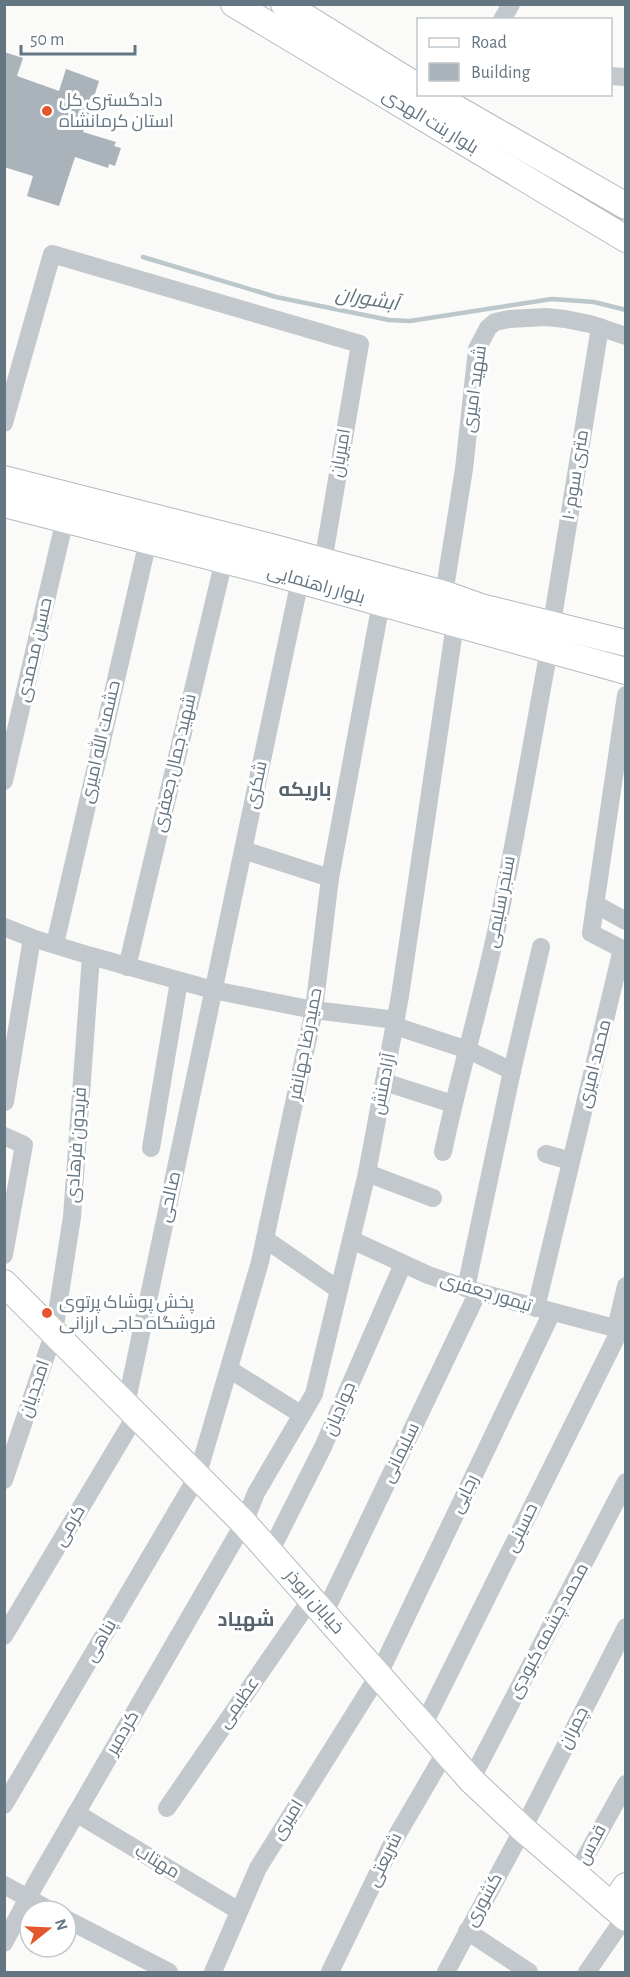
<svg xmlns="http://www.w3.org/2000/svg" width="630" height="1977" font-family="'Alegreya Sans',Cairo,sans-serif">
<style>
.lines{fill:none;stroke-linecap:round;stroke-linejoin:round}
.stream{stroke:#bbc7cb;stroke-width:4.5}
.building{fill:#aab3b9}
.secondary-casing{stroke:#b3babf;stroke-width:28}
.street{stroke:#c3c8cc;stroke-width:18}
.secondary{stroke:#fff;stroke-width:26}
.poi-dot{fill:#e4572e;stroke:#fff;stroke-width:2}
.labels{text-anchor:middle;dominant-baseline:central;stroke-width:6;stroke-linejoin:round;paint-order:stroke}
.poi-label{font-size:18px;fill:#657683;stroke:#fff;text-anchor:start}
.street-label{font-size:18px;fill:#657683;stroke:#fff}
.water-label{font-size:20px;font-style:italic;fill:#60757c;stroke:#fff}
.neighbourhood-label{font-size:20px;font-weight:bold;fill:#57646e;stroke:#fff}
</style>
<rect width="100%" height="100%" fill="#fafaf8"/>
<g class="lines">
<!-- stream -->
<polyline class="stream" points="143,257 276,297 389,320 410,321 552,299 594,302 626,310"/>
</g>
<!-- building -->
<polygon class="building" points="4,52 23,58 17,76 59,91 66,69 99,81 83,132 116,142 114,146 121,148 115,166 109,164 108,168 75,157 59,206 27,196 33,176 4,167"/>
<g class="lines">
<!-- secondary casing -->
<g class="secondary-casing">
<g id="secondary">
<polyline points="234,4 626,239"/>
<polyline points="284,4 418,87"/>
<polyline points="431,94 626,206"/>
<polyline points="4,479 275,548 444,594 481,607 626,643"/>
<polyline points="4,504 270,572 626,671"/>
<polyline points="4,1283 244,1523 471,1780 523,1829 626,1918"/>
<polyline points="612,1906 626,1886"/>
</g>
</g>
<!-- street -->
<g class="street">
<polyline points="502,20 511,4"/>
<polyline points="610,76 626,77"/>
<polyline points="4,423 52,254 360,344 323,562"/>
<polyline points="444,594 464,469 477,349 488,328 495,322 509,319 546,317 565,319 590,324 626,336"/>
<polyline points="552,623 600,327"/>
<polyline points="4,781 65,519"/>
<polyline points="243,850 330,878"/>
<polyline points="595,904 626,921"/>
<polyline points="4,927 32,938 91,956 213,990 314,1010 396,1020"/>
<polyline points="55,944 148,541"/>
<polyline points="127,967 224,560"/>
<polyline points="395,1026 468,1050 512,1071"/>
<polyline points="384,1082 453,1104"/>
<polyline points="5,1102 32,938"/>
<polyline points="4,1136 24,1145 4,1255"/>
<polyline points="151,1148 179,981"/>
<path d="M443,1152C459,1075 482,1000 498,923C517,832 532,741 549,650"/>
<polyline points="546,1154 571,1161"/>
<polyline points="367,1173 433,1198"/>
<polyline points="265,1239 339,1290"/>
<polyline points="352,1240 428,1275 478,1292 626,1331"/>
<polyline points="466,1288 512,1071 541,947"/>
<polyline points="536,1308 622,949 591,933 626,695"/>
<polyline points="616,1328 626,1286"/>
<polyline points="229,1369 302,1415"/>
<polyline points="126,1405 300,580"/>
<polyline points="4,1480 54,1332 72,1217 91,956"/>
<polyline points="270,1552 323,1447 403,1264"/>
<polyline points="324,1614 478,1292"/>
<polyline points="4,1636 136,1415"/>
<polyline points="423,1726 620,1330"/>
<polyline points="471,1780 626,1482"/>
<polyline points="4,1805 197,1477 260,1262 314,1010 330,878 381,603"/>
<polyline points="167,1808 311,1599"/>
<polyline points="76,1813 239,1911"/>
<polyline points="576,1874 626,1784"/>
<polyline points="4,1885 51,1911"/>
<polyline points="66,1919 169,1972"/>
<polyline points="467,1931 529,1972"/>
<polyline points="4,1943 36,1883 244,1523 256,1493 314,1394 367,1173 400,996 455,624"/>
<polyline points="213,1972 258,1868 378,1676 552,1312"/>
<polyline points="330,1972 393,1842 446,1751"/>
<polyline points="446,1972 523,1829 626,1627"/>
<polyline points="587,1972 625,1917"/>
</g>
<!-- secondary -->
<use href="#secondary" class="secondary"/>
</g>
<!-- markers -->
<g class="poi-dot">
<circle cx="47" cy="111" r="6"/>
<circle cx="47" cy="1313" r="6"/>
</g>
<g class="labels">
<!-- poi labels -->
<g class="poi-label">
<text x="59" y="101">دادگستری کل<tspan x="59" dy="21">استان کرمانشاه</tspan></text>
<text x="59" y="1303">پخش پوشاک پرتوی<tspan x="59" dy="21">فروشگاه حاجی ارزانی</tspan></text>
</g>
<!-- street labels -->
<g class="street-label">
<text transform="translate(430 122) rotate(31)">بلوار بنت الهدی</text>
<text transform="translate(475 389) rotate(-82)">شهید امیری</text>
<text transform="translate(341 453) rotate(-80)">امیریان</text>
<text transform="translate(576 475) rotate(-81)">۱۰ متری سوم</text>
<text transform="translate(316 585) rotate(16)">بلوار راهنمایی</text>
<text transform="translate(35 650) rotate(-77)">حسین محمدی</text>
<text transform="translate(101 742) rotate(-77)">حشمت الله امیری</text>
<text transform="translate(175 763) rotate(-77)">شهید جمال جعفری</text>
<text transform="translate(257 785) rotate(-78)">شکری</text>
<text transform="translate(501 902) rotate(-79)">سنجر سلیمی</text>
<text transform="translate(306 1044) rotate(-79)">حمیدرضا جهانفر</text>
<text transform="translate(595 1064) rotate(-76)">محمد امیری</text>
<text transform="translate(384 1084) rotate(-79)">آزادمنش</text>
<text transform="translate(77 1145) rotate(-86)">فریدون فرهادی</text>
<text transform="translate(170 1197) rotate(-78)">صالحی</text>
<text transform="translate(486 1293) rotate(17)">تیمور جعفری</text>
<text transform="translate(35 1389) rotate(-71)">امجدیان</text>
<text transform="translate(340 1409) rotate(-67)">جوادیان</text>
<text transform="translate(401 1453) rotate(-64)">سلیمانی</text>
<text transform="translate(465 1494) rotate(-64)">رجایی</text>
<text transform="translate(70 1526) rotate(-59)">کرمی</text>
<text transform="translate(522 1528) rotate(-64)">حسینی</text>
<text transform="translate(314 1602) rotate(49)">خیابان ابوذر</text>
<text transform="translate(549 1631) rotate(-62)">محمد چشمه کبودی</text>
<text transform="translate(101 1641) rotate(-60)">پناهی</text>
<text transform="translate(239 1703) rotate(-55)">عظیمی</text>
<text transform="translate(574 1728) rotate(-63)">چمران</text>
<text transform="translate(123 1733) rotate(-60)">کردمیر</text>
<text transform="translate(288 1820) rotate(-58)">امیری</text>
<text transform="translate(592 1845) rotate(-62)">قدس</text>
<text transform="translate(385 1860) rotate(-64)">شریعتی</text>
<text transform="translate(157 1862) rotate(31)">مهتاب</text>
<text transform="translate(484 1900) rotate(-61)">کشوری</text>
</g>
<!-- water labels -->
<g class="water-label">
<text transform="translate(367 299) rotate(10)">آبشوران</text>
</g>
<!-- neighbourhood labels -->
<g class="neighbourhood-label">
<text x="305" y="790">باریکه</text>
<text x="246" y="1620">شهیاد</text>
</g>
</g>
<!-- border -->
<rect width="630" height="1977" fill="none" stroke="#657683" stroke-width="12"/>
<!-- legend -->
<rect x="417" y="18" width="195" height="78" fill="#ffffff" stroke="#c1c8cd" stroke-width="1.5"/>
<rect x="429" y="38" width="30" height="9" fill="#ffffff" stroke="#c1c8cd" stroke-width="1.5"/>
<text x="471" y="48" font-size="18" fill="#657683">Road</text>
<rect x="429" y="63" width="30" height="18" fill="#aab3b9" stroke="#c1c8cd" stroke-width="1.5"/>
<text x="471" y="78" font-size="18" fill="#657683">Building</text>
<!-- north arrow -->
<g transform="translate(48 1929) rotate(72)"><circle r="28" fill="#ffffff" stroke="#c1c8cd" stroke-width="1.5"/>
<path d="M0-4.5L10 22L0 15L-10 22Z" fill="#e4572e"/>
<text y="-9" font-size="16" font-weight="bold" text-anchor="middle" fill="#657683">N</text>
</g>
<!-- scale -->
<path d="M21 45v9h114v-9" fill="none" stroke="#657683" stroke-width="3"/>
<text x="30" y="45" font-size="18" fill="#657683" stroke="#ffffff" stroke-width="4.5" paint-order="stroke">50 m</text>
</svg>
